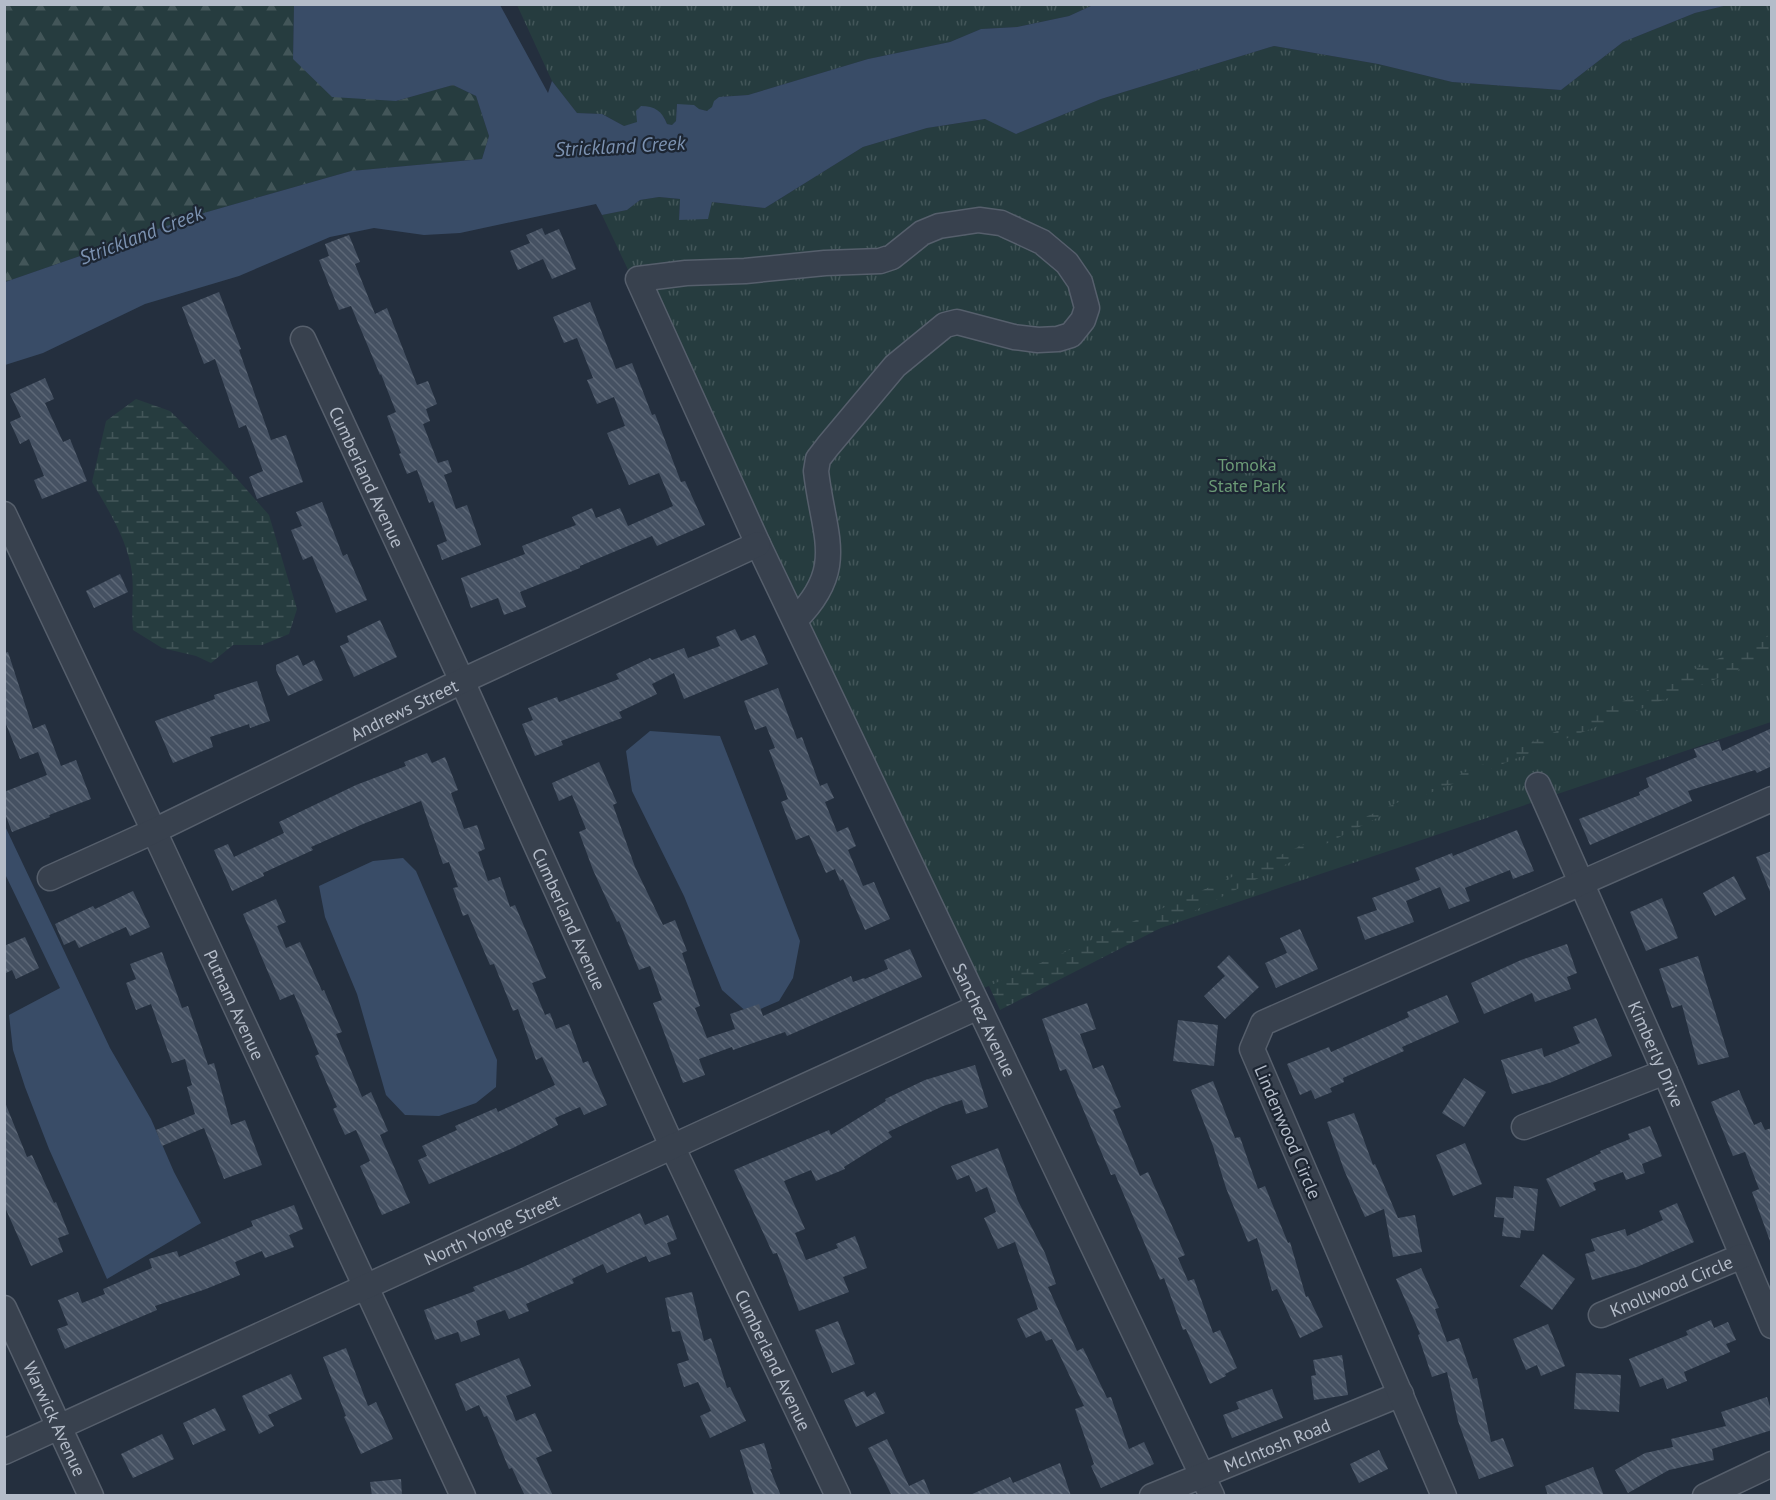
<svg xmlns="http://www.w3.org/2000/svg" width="1776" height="1500" font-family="'PT Sans',sans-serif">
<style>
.grass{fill:url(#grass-tufts)}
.forest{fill:url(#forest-firs)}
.wetland{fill:url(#wetland-marsh)}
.water{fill:#394c67}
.building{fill:url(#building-back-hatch)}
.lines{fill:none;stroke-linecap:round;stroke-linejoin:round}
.minor-casing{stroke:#565f6c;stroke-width:27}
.minor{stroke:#38414e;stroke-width:24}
.labels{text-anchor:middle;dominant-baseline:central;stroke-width:4.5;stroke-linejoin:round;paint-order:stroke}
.park-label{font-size:18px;fill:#6b9a76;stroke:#1d2633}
.street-label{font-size:18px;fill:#b4bcc9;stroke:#1d2633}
.water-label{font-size:20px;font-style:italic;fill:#7c92b1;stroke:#1d2633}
</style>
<defs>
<pattern id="grass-tufts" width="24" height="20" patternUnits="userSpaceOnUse" patternTransform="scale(1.5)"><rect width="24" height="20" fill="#263c3f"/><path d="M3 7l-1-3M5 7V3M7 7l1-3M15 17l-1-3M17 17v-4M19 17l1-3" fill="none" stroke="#435659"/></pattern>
<pattern id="forest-firs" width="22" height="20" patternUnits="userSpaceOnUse" patternTransform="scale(1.5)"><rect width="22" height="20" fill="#263c3f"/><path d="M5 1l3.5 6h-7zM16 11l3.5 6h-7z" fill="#435659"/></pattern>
<pattern id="wetland-marsh" width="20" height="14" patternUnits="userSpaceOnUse" patternTransform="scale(1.5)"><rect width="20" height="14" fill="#263c3f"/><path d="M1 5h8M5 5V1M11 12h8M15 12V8" fill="none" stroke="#435659"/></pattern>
<pattern id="building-back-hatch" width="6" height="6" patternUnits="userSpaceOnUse" patternTransform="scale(1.5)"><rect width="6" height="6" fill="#455162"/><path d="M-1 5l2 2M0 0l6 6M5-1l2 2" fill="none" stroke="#5d6877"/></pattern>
</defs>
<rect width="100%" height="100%" fill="#242f3e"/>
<!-- grass -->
<g class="grass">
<polygon points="517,5 1093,5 1069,16 1017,27 981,29 950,42 868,59 748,95 719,97 713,107 707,111 677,104 676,121 672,125 667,124 664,117 624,126 602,114 577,113 552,81"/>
<polygon points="1728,5 1771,5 1771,722 971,992 602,215 627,210 640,200 659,197 680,199 679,220 712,202 765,208 863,147 927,128 986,119 1016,134 1101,99 1274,46 1378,64 1452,82 1561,90 1623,42 1695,13"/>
</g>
<!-- forest -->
<polygon class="forest" points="4,5 294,5 293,59 396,101 453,85 476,96 489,136 482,159 351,171 207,212 5,282"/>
<!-- wetland -->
<g class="wetland">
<path d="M136,399L170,411L224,464L269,515L297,609L289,634L262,645H233L211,663L196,656L162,648L133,630C131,611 134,592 132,573C128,541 108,509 92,482L106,421Z"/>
<polygon points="1771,635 1771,657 1412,800 1000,1010 989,986"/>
</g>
<!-- water -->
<g class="water">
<path d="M294,5H500L548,93L552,81L577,113L602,114L624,126L637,122L636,111L641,106C655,106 662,111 667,124L672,125L676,121L677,104L694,105L699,109L707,111L712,107L714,101L719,97L748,95L868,59L950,42L981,29L1017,27L1069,16L1093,5H1728L1695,13L1623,42L1561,90L1452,82L1378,64L1274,46L1101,99L1016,134L985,119L927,128L863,147L765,208L712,202L708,219L679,220L680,199L659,197L640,200L627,210L602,215L596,204L460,233L424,235L374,228L330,237L239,276L145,304L43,353L5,365V282L207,212L351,171L482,159L489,136L476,96L453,85L396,101L332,97L293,59Z"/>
<polygon points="650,731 720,736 800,941 793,978 779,1001 749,1014 722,990 684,896 632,791 626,751"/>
<polygon points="4,824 110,1048 151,1119 174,1172 201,1223 107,1279 49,1149 25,1087 13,1050 9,1015 60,988 5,874"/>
<polygon points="403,858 416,871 497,1060 496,1087 476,1103 439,1116 405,1115 386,1095 357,994 325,917 319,886 373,861"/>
</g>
<!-- building -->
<g class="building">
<polygon points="542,228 545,235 559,229 576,269 552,279 543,259 518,270 510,251 530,243 526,235"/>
<polygon points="349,235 360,262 355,264 375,314 387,308 417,385 428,381 437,404 426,409 430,421 423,424 438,463 448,460 452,472 444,475 456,509 467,505 481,545 442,560 437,545 447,541 433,501 429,503 417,470 407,474 399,454 401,453 387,416 396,412 381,374 380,375 351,306 339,310 319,260 329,256 325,244"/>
<polygon points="219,292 241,349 239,350 271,440 286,435 303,482 257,499 249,477 263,471 246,425 239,428 215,359 204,364 182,307"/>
<polygon points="590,302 616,369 632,363 652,415 655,414 681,482 685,481 705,525 657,546 652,536 580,566 580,568 520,592 526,607 504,615 498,598 471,608 461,578 525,554 522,546 576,525 572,517 592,508 596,518 620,508 628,526 673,506 659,473 629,485 607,433 625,426 614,397 597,404 587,380 593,378 577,338 564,343 553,317"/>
<polygon points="45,378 54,399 45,403 63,442 70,439 87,481 42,499 34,480 44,476 29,439 20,444 10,422 21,417 10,394"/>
<polygon points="322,502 343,556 347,554 367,600 336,613 312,556 303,560 291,530 302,526 296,512"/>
<polygon points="120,574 128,592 94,608 86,591"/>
<polygon points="380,620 397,657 354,677 340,646 349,642 347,636"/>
<polygon points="735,629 741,641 755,635 768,664 684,699 674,673 652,684 657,694 619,712 622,718 561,741 563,745 535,756 522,724 533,720 528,708 557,697 559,702 619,679 616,674 650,658 652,660 684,648 688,658 720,646 716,637"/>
<polygon points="8,652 33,729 45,724 61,766 76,760 91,799 49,815 50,817 12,832 4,811 4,792 47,775 38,752 20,759 4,719 4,653"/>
<polygon points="298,655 303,666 314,660 323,680 288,696 276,670 276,665"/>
<polygon points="257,681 270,721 250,728 249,724 210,737 213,747 173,763 155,721 215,699 214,695"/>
<polygon points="778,688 797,739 802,737 820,786 827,783 834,798 825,802 837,832 848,827 856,846 848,850 863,886 874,882 890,919 865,930 843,879 840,881 835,869 826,873 809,835 796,840 781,802 788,799 769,750 775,748 766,726 755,730 744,701"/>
<polygon points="1772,728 1772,766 1757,773 1755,770 1688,791 1692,801 1590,845 1579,819 1640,795 1639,792 1649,787 1646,778 1697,757 1694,749 1719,741 1722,751"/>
<polygon points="427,753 432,763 445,757 458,790 451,793 464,829 477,825 485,849 478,852 488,881 500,877 510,907 515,905 546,978 532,983 545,1015 550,1013 556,1029 569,1024 583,1063 588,1061 607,1105 584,1115 580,1107 555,1118 558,1125 513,1148 429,1184 418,1160 427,1156 422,1146 457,1130 455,1126 496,1108 498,1112 555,1085 542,1057 536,1060 518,1009 513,1011 494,964 490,965 468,914 463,916 453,888 458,887 449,862 443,864 421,801 363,824 311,847 313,850 263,873 264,876 232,891 214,850 228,844 234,857 284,833 279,822 356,785 406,766 404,762"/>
<polygon points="599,762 617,803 613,805 635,867 663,925 675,920 687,951 682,953 700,1006 695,1008 707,1038 735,1029 730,1014 759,1004 763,1016 851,976 853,982 864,978 865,979 888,969 884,960 910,949 922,977 787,1036 785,1032 733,1050 732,1047 699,1059 705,1075 683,1083 653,1003 662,1000 650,966 639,970 619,921 617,922 593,870 579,832 586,829 572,795 559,801 552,783"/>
<polygon points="1517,830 1534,871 1513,879 1510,870 1465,888 1470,901 1449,909 1440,887 1406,901 1414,922 1365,940 1357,917 1377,910 1372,898 1420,880 1415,868 1452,853 1453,856"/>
<polygon points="1772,851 1772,894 1771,894 1756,857"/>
<polygon points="1734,876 1746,899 1715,916 1703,893"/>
<polygon points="133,891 150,927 130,936 126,927 79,948 75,940 64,945 55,924 93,906 95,909"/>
<polygon points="1662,898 1678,938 1646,951 1630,912"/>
<polygon points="276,899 286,922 277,926 286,948 300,942 322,991 324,990 342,1032 336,1034 362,1097 371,1092 388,1131 380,1135 410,1203 382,1215 360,1166 370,1161 356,1130 345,1135 333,1109 337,1107 315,1056 319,1054 294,994 280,1000 243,914"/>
<polygon points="1300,929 1318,969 1276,988 1265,963 1287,953 1280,938"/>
<polygon points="25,937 39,968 16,979 12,970 4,974 4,946"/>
<polygon points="1567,944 1577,973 1567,977 1571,989 1535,1002 1532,993 1484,1014 1471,983 1521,960"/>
<polygon points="162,952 182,1008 188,1006 208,1065 214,1063 231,1125 245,1120 262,1165 224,1179 204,1128 162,1146 156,1130 195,1114 187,1087 192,1085 185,1059 172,1063 151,1004 136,1010 126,983 136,979 130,964"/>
<polygon points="1229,955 1259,987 1225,1019 1204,996 1225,976 1217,967"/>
<polygon points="1698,956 1729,1057 1698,1065 1682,1005 1672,1008 1659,969"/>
<polygon points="1447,995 1459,1022 1402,1047 1404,1051 1343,1078 1344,1082 1330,1088 1332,1092 1315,1099 1311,1090 1300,1095 1287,1064 1329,1047 1331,1052 1409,1017 1407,1012"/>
<polygon points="1087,1003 1096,1029 1080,1034 1093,1069 1103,1065 1121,1107 1113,1110 1140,1176 1148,1172 1185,1255 1178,1258 1188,1281 1194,1279 1213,1333 1220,1330 1237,1368 1225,1374 1226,1376 1210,1384 1186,1329 1183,1330 1164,1278 1160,1280 1115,1174 1111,1175 1066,1069 1060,1071 1042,1019"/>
<polygon points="1596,1018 1612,1056 1552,1082 1512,1094 1501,1060 1542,1048 1544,1057 1580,1043 1573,1027"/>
<polygon points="1178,1020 1218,1025 1214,1066 1173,1061"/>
<polygon points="975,1065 988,1107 966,1114 962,1100 943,1106 888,1132 892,1137 844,1167 845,1169 816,1181 811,1170 784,1181 805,1229 795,1233 806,1260 838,1248 836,1244 855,1236 867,1268 843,1277 849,1292 799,1311 777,1253 773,1254 734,1170 829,1130 831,1135 886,1101 885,1099 925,1080"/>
<polygon points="1464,1078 1486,1092 1464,1127 1442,1113"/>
<polygon points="1213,1081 1235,1138 1240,1137 1258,1189 1265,1186 1288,1243 1290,1242 1306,1297 1308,1296 1323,1327 1300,1338 1277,1289 1272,1291 1257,1238 1248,1242 1226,1188 1213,1146 1191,1090"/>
<polygon points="1739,1090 1754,1125 1761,1122 1765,1130 1772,1128 1772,1241 1770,1241 1752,1192 1759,1189 1745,1152 1733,1156 1711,1102"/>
<polygon points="4,1100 27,1157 32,1155 54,1203 56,1202 69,1234 58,1238 63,1252 31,1266 4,1205"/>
<polygon points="1354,1113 1373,1165 1375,1164 1398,1218 1415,1215 1422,1252 1393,1257 1384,1209 1365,1217 1344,1170 1327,1122"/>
<polygon points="1650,1126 1662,1156 1642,1164 1645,1173 1626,1180 1623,1172 1593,1183 1596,1190 1560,1207 1546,1179 1601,1153 1600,1151 1630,1139 1628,1134"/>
<polygon points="1465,1143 1482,1184 1453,1196 1436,1155"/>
<polygon points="998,1148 1018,1201 1045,1253 1056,1284 1048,1287 1077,1351 1083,1348 1107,1398 1111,1397 1129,1449 1144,1442 1154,1464 1101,1488 1091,1466 1094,1464 1075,1409 1084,1406 1052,1339 1046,1341 1041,1331 1026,1338 1017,1319 1038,1309 1015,1242 998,1249 984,1218 996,1212 987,1187 976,1192 969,1175 957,1180 951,1166"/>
<polygon points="1514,1186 1538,1189 1534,1231 1521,1230 1520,1238 1502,1236 1504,1218 1494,1217 1496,1197 1513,1198"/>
<polygon points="1677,1203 1694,1242 1637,1267 1592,1280 1585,1254 1595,1251 1591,1239 1625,1229 1627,1236 1663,1220 1659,1211"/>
<polygon points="294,1205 303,1229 289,1235 294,1247 265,1258 262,1251 235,1262 240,1275 206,1289 155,1306 157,1310 65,1349 57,1329 68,1325 58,1300 78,1292 82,1303 105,1294 103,1289 152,1268 149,1259 177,1251 179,1257 253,1226 251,1221"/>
<polygon points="640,1213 645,1225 668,1215 677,1239 667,1243 671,1254 649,1262 646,1256 607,1273 603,1264 572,1279 574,1283 526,1304 529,1311 509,1319 505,1310 476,1321 480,1335 461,1342 458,1332 435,1340 424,1310 475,1291 473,1287 521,1268"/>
<polygon points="1543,1254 1575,1279 1552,1310 1520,1286"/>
<polygon points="1421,1268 1439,1308 1435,1309 1447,1342 1459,1338 1473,1379 1477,1378 1491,1442 1503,1438 1514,1466 1479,1479 1458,1421 1447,1372 1432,1377 1418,1335 1420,1334 1396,1279"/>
<polygon points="692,1292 704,1341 711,1338 727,1388 730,1387 746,1421 710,1438 700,1416 711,1411 698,1382 684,1387 677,1364 689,1360 680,1331 672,1332 665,1298"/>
<polygon points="1711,1320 1714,1328 1728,1322 1736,1340 1726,1344 1730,1352 1684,1372 1687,1381 1667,1389 1663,1378 1640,1387 1629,1359 1688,1335 1686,1331"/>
<polygon points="838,1321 855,1364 832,1373 815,1330"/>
<polygon points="1548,1324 1565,1366 1541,1376 1537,1365 1526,1370 1513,1339"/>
<polygon points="346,1348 368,1406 376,1402 393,1439 361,1454 344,1417 346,1416 323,1357"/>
<polygon points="1342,1355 1348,1395 1314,1400 1311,1376 1316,1375 1313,1360"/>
<polygon points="519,1358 531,1386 506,1396 516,1421 535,1413 552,1451 536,1458 553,1496 525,1496 512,1468 509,1469 487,1416 484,1417 479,1405 466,1411 455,1384"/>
<polygon points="1576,1373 1621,1375 1619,1412 1574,1409"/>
<polygon points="291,1374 302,1399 268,1415 274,1426 259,1434 242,1396"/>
<polygon points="1272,1389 1283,1418 1232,1438 1223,1415 1239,1409 1236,1402"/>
<polygon points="864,1391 867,1397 875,1392 885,1413 856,1427 844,1400"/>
<polygon points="1767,1397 1772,1413 1772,1430 1712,1449 1714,1460 1669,1470 1628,1493 1615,1470 1645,1453 1673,1447 1671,1439 1726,1426 1721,1412"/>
<polygon points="215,1408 226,1430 193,1445 183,1423"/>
<polygon points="162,1434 174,1459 133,1478 121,1454"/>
<polygon points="887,1439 909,1486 924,1479 931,1496 887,1496 891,1494 868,1448"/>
<polygon points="764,1443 772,1469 770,1469 781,1496 754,1496 740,1450"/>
<polygon points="1379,1450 1388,1469 1359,1483 1350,1464"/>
<polygon points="1060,1463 1071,1496 968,1496 1010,1477 1013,1483"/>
<polygon points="1593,1467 1604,1496 1548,1496 1545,1486"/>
<polygon points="401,1479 402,1496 372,1496 370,1482"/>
</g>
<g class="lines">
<!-- minor casing -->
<g class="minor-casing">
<g id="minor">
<path id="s1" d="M303,339L462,681L672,1146L838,1496"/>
<path id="s2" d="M4,514L154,831L463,1496"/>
<path id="s3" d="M795,620C848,568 823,535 816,471L818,459L828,446L895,366L945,325L957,322L1014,337L1038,340L1058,339L1071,335L1083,320L1087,308L1080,282L1067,263L1042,242L1001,223L979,220L939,226L922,233L892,257L880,261L825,263L745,271L686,273L638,279L758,544L1212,1496"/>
<path id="s4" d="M1538,785L1665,1072L1772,1326"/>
<path id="s5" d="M50,878L154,831L462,681L758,544"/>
<polyline points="1524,1127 1665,1072"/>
<path id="s6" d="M4,1308L91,1496"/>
<path id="s7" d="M1601,1315L1742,1256"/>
<path id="s8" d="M4,1452L978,1007"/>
<path id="s9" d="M1152,1496L1401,1394"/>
<polyline points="1444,1496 1252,1049 1263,1023 1772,799"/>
<polyline points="1705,1496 1772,1464"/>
</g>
</g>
<!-- minor -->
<use href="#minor" class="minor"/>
</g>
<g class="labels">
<!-- park labels -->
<g class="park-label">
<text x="1247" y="464">Tomoka<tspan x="1247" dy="21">State Park</tspan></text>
</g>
<!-- street labels -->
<g class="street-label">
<text stroke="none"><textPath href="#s1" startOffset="152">Cumberland Avenue</textPath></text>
<text stroke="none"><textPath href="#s5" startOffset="392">Andrews Street</textPath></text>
<text stroke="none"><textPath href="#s1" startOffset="638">Cumberland Avenue</textPath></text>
<text stroke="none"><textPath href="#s2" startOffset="542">Putnam Avenue</textPath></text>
<text stroke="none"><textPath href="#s3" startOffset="1839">Sanchez Avenue</textPath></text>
<text stroke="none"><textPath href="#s4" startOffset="294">Kimberly Drive</textPath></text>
<text transform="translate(1288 1132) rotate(67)">Lindenwood Circle</text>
<text stroke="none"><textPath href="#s8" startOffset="536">North Yonge Street</textPath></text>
<text stroke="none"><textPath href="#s7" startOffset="76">Knollwood Circle</textPath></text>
<text stroke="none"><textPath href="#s1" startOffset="1124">Cumberland Avenue</textPath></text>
<text stroke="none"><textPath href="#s6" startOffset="122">Warwick Avenue</textPath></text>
<text stroke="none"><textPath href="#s9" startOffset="135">McIntosh Road</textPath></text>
</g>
<!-- water labels -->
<g class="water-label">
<text transform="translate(620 146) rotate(-3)">Strickland Creek</text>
<text transform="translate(141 235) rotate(-21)">Strickland Creek</text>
</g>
</g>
<!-- border -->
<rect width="1776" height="1500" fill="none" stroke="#b4bcc9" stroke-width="12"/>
</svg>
